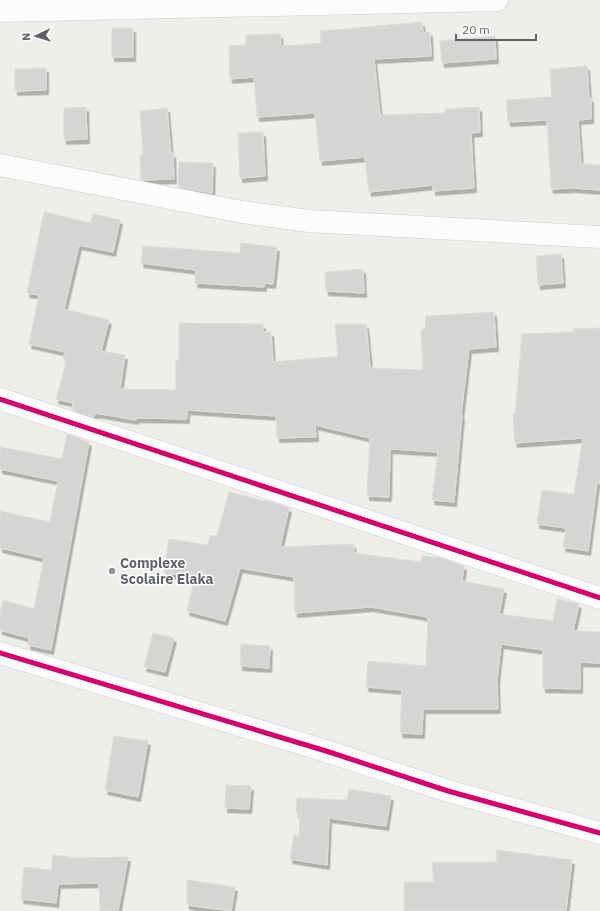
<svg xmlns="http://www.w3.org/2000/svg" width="600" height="911" font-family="'IBM Plex Sans',sans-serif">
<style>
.building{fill:#d6d5d3;stroke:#deddd9;filter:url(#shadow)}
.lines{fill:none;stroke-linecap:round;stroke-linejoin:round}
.minor-casing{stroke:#cbcccc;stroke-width:23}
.minor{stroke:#fdfcfc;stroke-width:22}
.cycleway-casing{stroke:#fff;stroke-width:8}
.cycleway{stroke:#d6006c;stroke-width:5}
.poi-dot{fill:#919496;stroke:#fff;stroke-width:1.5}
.labels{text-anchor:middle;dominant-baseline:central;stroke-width:3;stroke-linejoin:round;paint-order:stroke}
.poi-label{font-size:14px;font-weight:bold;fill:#5f6368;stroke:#fff;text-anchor:start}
</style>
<defs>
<filter id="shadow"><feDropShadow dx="2.5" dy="4.5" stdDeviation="0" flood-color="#0004"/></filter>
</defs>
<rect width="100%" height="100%" fill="#efeeea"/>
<!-- building -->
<g class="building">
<polygon points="422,22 423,33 430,32 431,56 374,59 380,115 445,113 445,109 479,107 480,132 471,133 474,188 433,191 433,185 369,192 365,157 320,161 315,113 257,117 254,77 230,79 229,46 246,45 246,35 280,34 281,46 321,43 320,31"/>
<rect x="112" y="28" width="21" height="29"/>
<polygon points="495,36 496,59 442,63 440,41"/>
<polygon points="587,66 589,98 591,98 591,119 578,120 581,164 600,165 600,190 573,188 551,189 547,120 508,122 506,100 552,97 550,69"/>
<polygon points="46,68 46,90 15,91 15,69"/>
<polygon points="86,107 87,139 64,140 64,108"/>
<polygon points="167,108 171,154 173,153 174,179 141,180 140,155 143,155 140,111"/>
<polygon points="263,132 265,176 240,178 238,133"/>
<polygon points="179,162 213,163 212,193 178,187"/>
<polygon points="44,212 91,223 93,214 120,220 113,252 79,245 64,309 109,320 101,351 125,355 120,389 176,390 176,360 179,360 179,323 263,324 263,332 271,332 273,362 338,356 335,324 366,324 369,354 370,368 423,370 421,329 425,329 426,316 494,312 496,347 469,349 461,415 462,415 454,502 432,500 438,452 390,449 389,497 367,496 370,438 315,425 316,437 277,438 276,416 187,410 187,419 137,418 136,420 95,413 94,417 72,410 73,403 56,399 67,360 63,359 65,352 29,344 39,295 27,293"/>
<polygon points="241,243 277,247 273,284 264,283 264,287 195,283 196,270 141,263 143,246 240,253"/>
<polygon points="561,254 563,283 538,285 536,256"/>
<polygon points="363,269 364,293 326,291 325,272"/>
<polygon points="600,328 600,484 597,483 588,551 563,547 566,528 537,524 542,490 574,494 583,438 515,443 513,414 515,414 522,334 574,332 573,329"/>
<polygon points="67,434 89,442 51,650 28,645 29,638 0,630 0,612 3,600 34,609 44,558 0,548 0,511 50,522 58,481 0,469 0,447 62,459"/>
<polygon points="229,492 264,501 265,500 289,508 280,547 353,544 354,553 421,562 422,556 441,558 464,566 462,581 504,589 499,614 553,621 557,599 579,604 573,631 600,632 600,663 580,662 580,689 543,688 543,650 501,644 497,680 498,709 423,709 422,734 400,733 402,690 366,687 368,661 426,666 428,617 371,607 295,613 294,577 240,568 225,621 187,611 195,577 164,573 169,539 208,545 210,535 217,536"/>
<polygon points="153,633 174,638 165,672 144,667"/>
<polygon points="241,644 270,646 269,668 240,666"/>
<polygon points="114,736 148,741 138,797 105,790"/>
<polygon points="226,785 251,786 249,809 225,808"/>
<polygon points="349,789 391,796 386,826 329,818 327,865 290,859 294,835 299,836 300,813 296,813 297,798 347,800"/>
<polygon points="497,850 572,860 566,911 404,911 404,882 434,882 432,862 496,862"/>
<polygon points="53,855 77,858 128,857 118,911 100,911 99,883 58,884 56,903 21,899 24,867 51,870"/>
<polygon points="187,880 235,887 231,911 187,905"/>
</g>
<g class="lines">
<!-- minor casing -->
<g class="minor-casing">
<g id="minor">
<polyline points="0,11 497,0"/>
<polyline points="0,165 242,212 309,221 600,237"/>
<polyline points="0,399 600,598"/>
<polyline points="0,653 326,751 448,791 600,833"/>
</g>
</g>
<!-- minor -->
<use href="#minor" class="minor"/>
<!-- cycleway casing -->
<g class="cycleway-casing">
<g id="cycleway">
<polyline points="0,399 600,598"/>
<polyline points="0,653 326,751 448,791 600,833"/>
</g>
</g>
<!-- cycleway -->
<use href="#cycleway" class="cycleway"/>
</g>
<!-- markers -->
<circle class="poi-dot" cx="112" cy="571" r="4"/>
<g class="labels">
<!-- poi labels -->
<g class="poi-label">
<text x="120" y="563">Complexe<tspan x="120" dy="16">Scolaire Elaka</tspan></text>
</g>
</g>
<!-- north arrow -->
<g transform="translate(36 36) rotate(266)" stroke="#ffffff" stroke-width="3" paint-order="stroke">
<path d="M0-3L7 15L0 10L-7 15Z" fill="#5f6368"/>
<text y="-6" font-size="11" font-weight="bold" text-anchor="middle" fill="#5f6368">N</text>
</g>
<!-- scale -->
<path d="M456 34v6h80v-6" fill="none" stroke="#5f6368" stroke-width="2"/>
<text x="462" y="34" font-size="12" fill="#5f6368" stroke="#ffffff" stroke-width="3" paint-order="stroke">20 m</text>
</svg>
